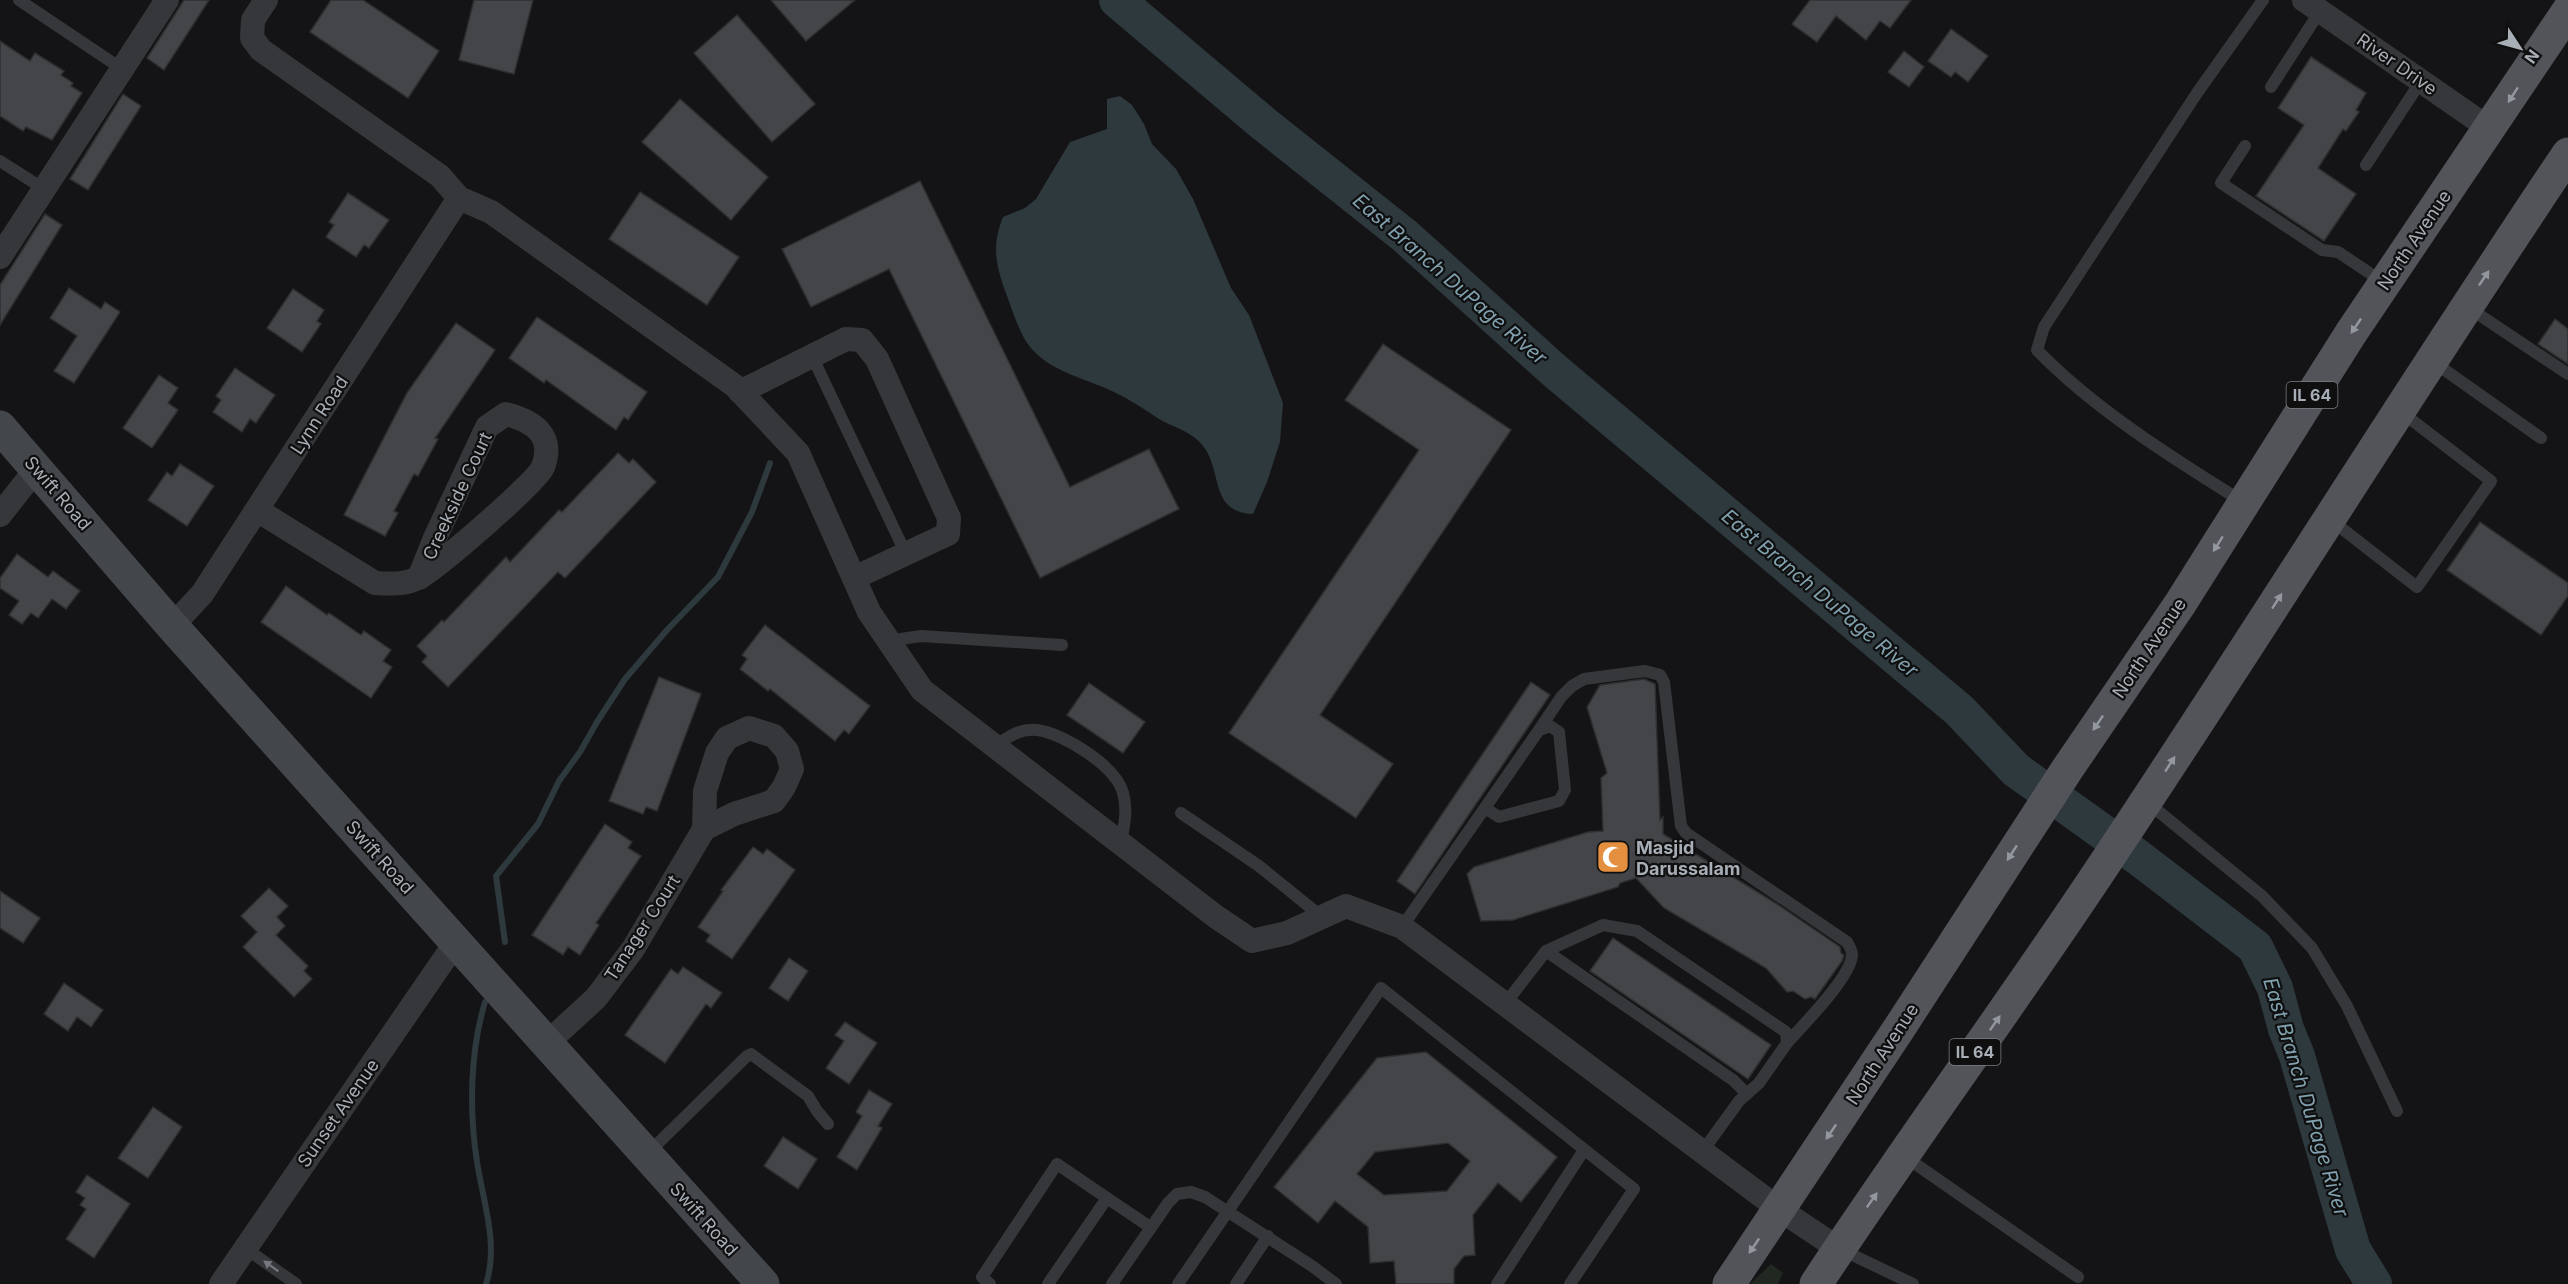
<svg xmlns="http://www.w3.org/2000/svg" width="2568" height="1284" font-family="Inter,sans-serif">
<style>
.green{fill:#212821}
.water{fill:#2e393d}
.lines{fill:none;stroke-linecap:round;stroke-linejoin:round}
.stream{stroke:#2e393d;stroke-width:6}
.river{stroke:#2e393d;stroke-width:36}
.building{fill:#434548;stroke:#2e2f31;stroke-width:1.5;fill-rule:evenodd}
.lane{stroke:#35373a;stroke-width:12}
.street{stroke:#35373a;stroke-width:24}
.secondary{stroke:#43464a;stroke-width:33}
.primary{stroke:#525459;stroke-width:33}
.oneway{fill:#92989e}
.oneway2{fill:#74787e}
.labels{text-anchor:middle;dominant-baseline:central;stroke-width:4.5;stroke-linejoin:round;paint-order:stroke}
.shield{fill:#0f0f10;stroke:#797e84;stroke-width:1.5}
.shield-label{font-size:16px;font-weight:bold;fill:#a7aeb5}
.street-label{font-size:18px;fill:#a7aeb5;stroke:#0f0f10}
.poi-label{font-size:18px;font-weight:bold;fill:#a7aeb5;stroke:#0f0f10;text-anchor:start}
.water-label{font-size:20px;font-style:italic;fill:#80a0ad;stroke:#0f0f10}
</style>
<rect width="100%" height="100%" fill="#141416"/>
<!-- green -->
<polygon class="green" points="1771,1264 1783,1273 1778,1284 1750,1284"/>
<!-- water -->
<path class="water" d="M1120,96L1132,105L1144,124L1152,144L1176,169L1193,199L1231,288L1249,315L1283,403L1280,442L1267,482L1253,514C1204,512 1227,462 1195,438C1184,429 1171,426 1159,419C1144,409 1129,399 1112,391C1082,377 1042,370 1024,338C1017,325 1012,310 1007,296C996,266 991,247 1003,217L1025,208L1036,199L1070,142L1107,129V99Z"/>
<g class="lines">
<!-- stream -->
<g class="stream">
<polyline points="505,942 496,876 538,824 559,781 580,752 597,722 625,679 667,630 718,577 752,512 770,463"/>
<path d="M485,1002C470,1052 469,1110 477,1162C483,1201 499,1245 486,1284"/>
</g>
<!-- river -->
<polyline class="river" points="1117,0 1264,124 1405,236 1556,372 1959,710 2016,770 2139,858 2255,947 2275,988 2286,1029 2297,1056 2353,1250 2374,1284"/>
</g>
<!-- building -->
<g class="building">
<polygon points="184,0 209,0 164,70 147,58"/>
<polygon points="331,0 363,0 439,51 408,98 310,32"/>
<polygon points="474,0 533,0 514,74 459,60"/>
<polygon points="771,0 855,0 806,41"/>
<polygon points="1810,0 1911,0 1890,28 1880,21 1866,40 1836,16 1817,42 1792,24"/>
<polygon points="737,15 815,104 772,142 694,53"/>
<polygon points="1951,29 1988,56 1968,82 1955,72 1951,77 1928,61"/>
<polygon points="0,41 30,61 35,53 64,71 61,75 73,83 71,86 82,93 52,140 26,127 23,131 0,116"/>
<polygon points="1904,51 1924,67 1909,87 1888,72"/>
<polygon points="2311,57 2366,93 2356,110 2359,112 2346,131 2343,129 2318,168 2356,194 2324,241 2256,196 2304,125 2278,108"/>
<polygon points="123,94 141,106 88,190 70,179"/>
<polygon points="680,99 768,177 731,220 642,142"/>
<polygon points="920,181 1070,487 1149,449 1179,509 1040,578 889,269 811,307 782,249"/>
<polygon points="640,192 739,257 707,305 609,239"/>
<polygon points="348,193 389,220 369,248 364,245 356,257 326,237 334,225 329,222"/>
<polygon points="45,214 62,225 0,325 0,285"/>
<polygon points="69,288 101,309 105,302 120,312 74,383 54,371 77,336 50,318"/>
<polygon points="293,289 324,310 317,321 321,324 302,352 267,328"/>
<polygon points="537,317 647,392 628,420 624,417 616,430 546,380 544,383 509,358"/>
<polygon points="2555,319 2568,329 2568,364 2538,344"/>
<polygon points="456,323 495,350 435,438 438,439 418,476 414,474 394,511 398,513 385,536 344,515 407,393"/>
<polygon points="1383,344 1511,430 1320,715 1393,764 1356,818 1229,733 1419,450 1345,400"/>
<polygon points="235,368 275,395 256,423 250,419 242,432 213,412 221,400 216,396"/>
<polygon points="159,375 178,388 168,403 178,410 152,448 123,428"/>
<polygon points="618,453 629,463 633,459 656,482 565,578 558,572 448,687 422,662 427,656 417,646 442,620 444,622 506,557 510,562 559,510 562,512"/>
<polygon points="180,464 214,486 187,526 148,500 167,472 172,476"/>
<polygon points="2480,522 2568,583 2568,596 2541,635 2447,570"/>
<polygon points="17,554 48,577 53,571 80,591 66,609 52,599 38,618 31,613 22,624 9,615 19,601 0,588 0,578"/>
<polygon points="286,586 327,615 329,613 361,635 364,631 391,650 383,661 392,667 371,698 261,622"/>
<polygon points="765,625 870,706 849,734 844,730 835,741 770,689 768,691 740,669 747,659 742,655"/>
<polygon points="659,677 701,694 657,811 646,807 643,814 609,801"/>
<polygon points="1644,679 1655,684 1660,820 1663,817 1663,834 1777,904 1840,947 1841,953 1844,955 1842,961 1815,999 1811,997 1805,999 1793,991 1787,992 1766,968 1664,908 1636,878 1620,883 1618,887 1513,920 1481,921 1467,874 1474,867 1588,832 1603,831 1601,778 1607,773 1587,707 1600,685"/>
<polygon points="1531,682 1550,695 1415,894 1397,881"/>
<polygon points="1089,683 1145,722 1123,753 1067,715"/>
<polygon points="605,824 632,842 628,848 641,856 596,923 599,925 580,955 568,947 563,955 532,935"/>
<polygon points="753,847 763,854 767,849 795,870 732,959 706,941 710,935 698,927 723,891 721,890"/>
<polygon points="269,888 288,906 277,917 285,926 276,935 308,966 304,971 312,979 294,997 243,947 257,932 241,916"/>
<polygon points="0,891 40,918 23,943 0,928"/>
<polygon points="1613,938 1771,1045 1748,1079 1590,971"/>
<polygon points="789,958 808,971 788,1001 769,988"/>
<polygon points="683,967 722,993 711,1008 706,1004 665,1063 625,1035 671,969 678,974"/>
<polygon points="64,983 103,1010 91,1027 77,1017 68,1031 44,1014"/>
<polygon points="845,1022 877,1043 849,1084 826,1068 844,1041 835,1035"/>
<path d="M1426,1052L1557,1157L1521,1202L1498,1183L1473,1215L1475,1255L1464,1256L1454,1269V1284H1396L1394,1261L1370,1263L1368,1227L1335,1201L1318,1223L1274,1187L1377,1058ZM1448,1143L1470,1161L1447,1191L1384,1195L1357,1174L1375,1152Z"/>
<polygon points="869,1090 892,1104 878,1126 882,1128 857,1170 837,1157 862,1116 856,1112"/>
<polygon points="153,1107 182,1127 148,1178 118,1158"/>
<polygon points="783,1137 817,1159 798,1189 764,1166"/>
<polygon points="87,1175 130,1204 94,1258 66,1239 86,1209 80,1205 85,1198 76,1192"/>
</g>
<g class="lines">
<!-- lane -->
<g class="lane">
<polyline points="19,0 122,69"/>
<polyline points="2271,87 2320,11"/>
<polyline points="2245,146 2221,183 2322,250 2338,252 2383,282"/>
<polyline points="0,161 44,189"/>
<polyline points="2366,165 2421,81"/>
<polyline points="2469,308 2568,374"/>
<polyline points="812,356 906,554"/>
<polyline points="2432,361 2541,438"/>
<path d="M2243,502C2174,459 2094,409 2037,350L2044,327L2197,93L2263,0"/>
<polyline points="2331,520 2417,587 2491,481 2400,411"/>
<polyline points="888,641 921,636 1062,645"/>
<path d="M1539,730L1561,697L1572,686L1584,679L1645,671L1660,675L1664,682L1681,826L1686,833L1847,942C1849,946 1852,950 1852,955C1851,977 1803,1025 1787,1043"/>
<path d="M995,746C1008,737 1020,728 1037,730C1063,733 1116,766 1123,793C1128,810 1124,826 1121,843"/>
<polyline points="2147,802 2262,896 2312,948 2347,1006 2397,1111"/>
<polyline points="1181,813 1259,866 1322,917"/>
<polyline points="1402,927 1539,730 1550,726 1559,732 1565,790 1559,801 1499,817 1485,808"/>
<polyline points="1546,951 1733,1080 1747,1094"/>
<polyline points="1505,1004 1546,951 1603,925 1637,931 1786,1032 1787,1043 1759,1083 1739,1101 1702,1152"/>
<polyline points="647,1154 747,1056 751,1054 808,1096 817,1111 828,1124"/>
<polyline points="1904,1156 2078,1277"/>
<polyline points="245,1248 296,1284"/>
<polyline points="1840,1249 1913,1284"/>
<polyline points="990,1284 982,1277 1057,1164 1107,1198"/>
<polyline points="1048,1284 1107,1198 1150,1227"/>
<polyline points="1112,1284 1168,1203 1177,1194 1191,1192 1205,1197 1312,1266 1336,1284"/>
<polyline points="1178,1284 1381,988 1634,1189 1570,1284"/>
<polyline points="1236,1284 1268,1236"/>
<polyline points="1497,1284 1584,1150"/>
</g>
<!-- street -->
<g class="street">
<polyline points="266,0 253,20 252,38 261,50 440,176 459,198 491,212 735,386 798,453 869,612 922,690 1215,916 1252,941 1287,933 1346,906 1402,927 1779,1209 1839,1249"/>
<polyline points="2304,0 2490,129"/>
<polyline points="0,257 167,0"/>
<polyline points="740,392 846,339 862,340 877,359 949,518 948,534 854,578"/>
<path d="M257,510L375,583C390,584 406,585 420,577C439,566 536,483 543,467C555,435 533,421 506,414L487,427L435,538L419,578"/>
<polyline points="0,515 37,468"/>
<polyline points="172,626 202,594 459,198"/>
<polyline points="546,1044 596,998 633,949 704,829 705,791 717,753 727,738 749,728 774,736 787,751 792,769 784,787 774,801 734,814 704,829"/>
<polyline points="221,1284 456,942"/>
</g>
<!-- secondary -->
<polyline class="secondary" points="0,427 172,626 763,1284"/>
<!-- primary -->
<g class="primary">
<polyline points="1729,1284 1898,1030 2068,768 2180,604 2351,333 2568,11"/>
<path d="M1816,1284C1912,1138 2017,997 2113,851C2267,620 2413,384 2568,154"/>
</g>
</g>
<!-- one-way arrows -->
<defs><path id="oneway-solid" d="M-6-.8H1V-3.2L6.5 0L1 3.2V.8H-6Z" transform="scale(1.5)"/></defs>
<g class="oneway">
<use href="#oneway-solid" transform="translate(2513 95) rotate(123)"/>
<use href="#oneway-solid" transform="translate(2484 278) rotate(-56)"/>
<use href="#oneway-solid" transform="translate(2356 326) rotate(124)"/>
<use href="#oneway-solid" transform="translate(2218 544) rotate(122)"/>
<use href="#oneway-solid" transform="translate(2277 601) rotate(-57)"/>
<use href="#oneway-solid" transform="translate(2098 723) rotate(124)"/>
<use href="#oneway-solid" transform="translate(2170 764) rotate(-57)"/>
<use href="#oneway-solid" transform="translate(2012 853) rotate(123)"/>
<use href="#oneway-solid" transform="translate(1995 1023) rotate(-55)"/>
<use href="#oneway-solid" transform="translate(1831 1132) rotate(124)"/>
<use href="#oneway-solid" transform="translate(1872 1200) rotate(-55)"/>
<use href="#oneway-solid" transform="translate(1754 1246) rotate(124)"/>
</g>
<use class="oneway2" href="#oneway-solid" transform="translate(271 1266) rotate(-145)"/>
<!-- icons -->
<defs>
<g id="mosque-square" transform="scale(1.725)"><rect x="-9" y="-9" width="18" height="18" rx="4" fill="#e38f3f" stroke="#0f0f10"/><path d="M3.5-4.9A6 6 0 1 0 3.5 4.9A5 5 0 1 1 3.5-4.9Z" fill="#fff"/></g>
</defs>
<g fill-rule="evenodd">
<use href="#mosque-square" x="1613" y="857"/>
</g>
<g class="labels">
<!-- shield labels -->
<g class="shield">
<rect x="2286.5" y="382" width="51" height="26" rx="4.5"/>
<rect x="1949.5" y="1039" width="51" height="26" rx="4.5"/>
</g>
<g class="shield-label">
<text x="2312" y="395">IL 64</text>
<text x="1975" y="1052">IL 64</text>
</g>
<!-- street labels -->
<g class="street-label">
<text transform="translate(2397 64) rotate(35)">River Drive</text>
<text transform="translate(2414 240) rotate(-56)">North Avenue</text>
<text transform="translate(319 415) rotate(-57)">Lynn Road</text>
<text transform="translate(58 493) rotate(49)">Swift Road</text>
<text transform="translate(457 496) rotate(-65)">Creekside Court</text>
<text transform="translate(2149 648) rotate(-56)">North Avenue</text>
<text transform="translate(380 857) rotate(48)">Swift Road</text>
<text transform="translate(642 928) rotate(-57)">Tanager Court</text>
<text transform="translate(1882 1054) rotate(-57)">North Avenue</text>
<text transform="translate(338 1113) rotate(-55)">Sunset Avenue</text>
<text transform="translate(704 1219) rotate(48)">Swift Road</text>
</g>
<!-- poi labels -->
<g class="poi-label">
<text x="1636" y="847">Masjid<tspan x="1636" dy="21">Darussalam</tspan></text>
</g>
<!-- water labels -->
<g class="water-label">
<text transform="translate(1450 279) rotate(41)">East Branch DuPage River</text>
<text transform="translate(1820 593) rotate(40)">East Branch DuPage River</text>
<text transform="translate(2306 1097) rotate(73)">East Branch DuPage River</text>
</g>
</g>
<!-- north arrow -->
<g transform="translate(2520 48) rotate(126)" stroke="#0f0f10" stroke-width="4.5" paint-order="stroke">
<path d="M0-4.5L10 22L0 15L-10 22Z" fill="#a7aeb5"/>
<text y="-9" font-size="16" font-weight="bold" text-anchor="middle" fill="#a7aeb5">N</text>
</g>
</svg>
